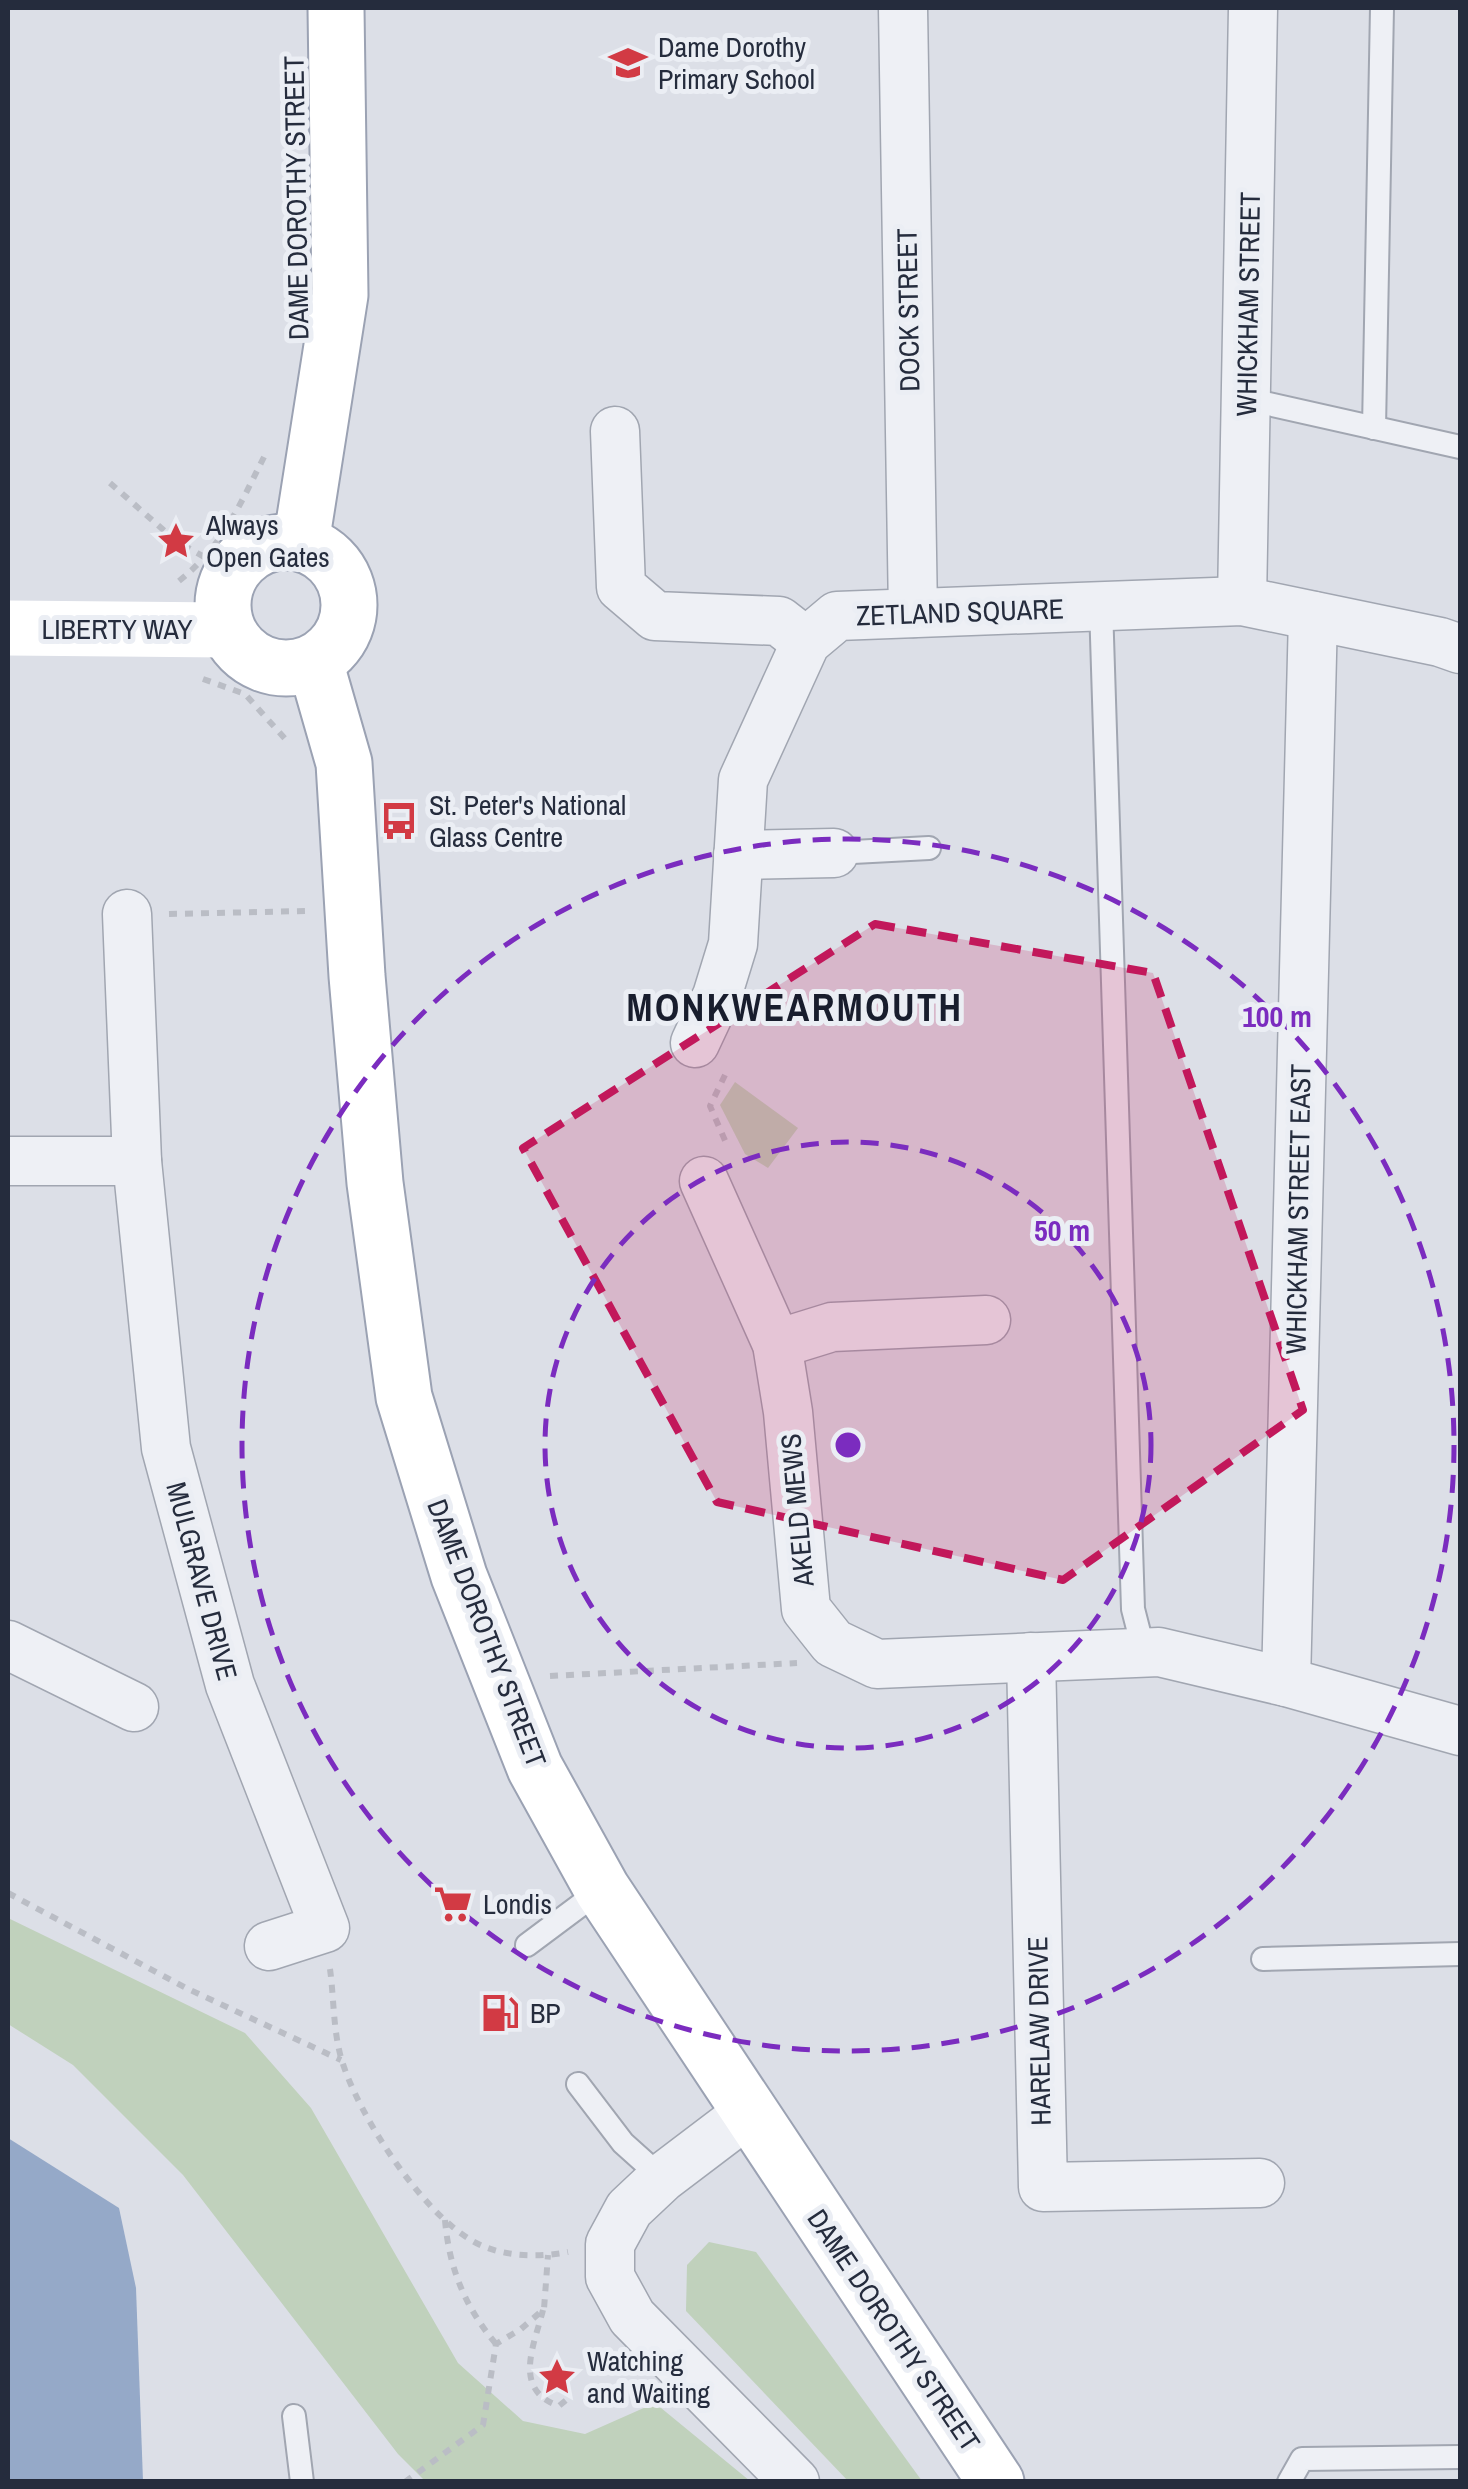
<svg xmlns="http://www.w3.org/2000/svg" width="1468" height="2489" font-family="'Archivo Narrow',sans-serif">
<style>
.green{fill:#c0d1bc}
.water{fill:#95a9c8}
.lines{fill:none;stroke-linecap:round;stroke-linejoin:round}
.lane-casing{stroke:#a1a6b1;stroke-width:26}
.street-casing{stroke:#a1a6b1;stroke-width:51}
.primary-casing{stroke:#9ba2b3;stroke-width:59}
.path{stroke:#babdc5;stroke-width:6;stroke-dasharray:8 8;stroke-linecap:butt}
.lane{stroke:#eef0f5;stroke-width:22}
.street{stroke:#eef0f5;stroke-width:48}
.secondary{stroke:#fff;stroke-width:55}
.primary{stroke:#fff;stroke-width:55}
.marked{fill:#c2185b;fill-opacity:0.2;stroke:#c2185b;stroke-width:8;stroke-dasharray:20 12;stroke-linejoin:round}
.ring{fill:none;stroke:#7b2cbf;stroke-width:5;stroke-dasharray:18 12}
.labels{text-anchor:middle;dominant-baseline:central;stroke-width:10;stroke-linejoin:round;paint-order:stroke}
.poi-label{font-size:28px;fill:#252c3d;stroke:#ebeef4;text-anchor:start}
.street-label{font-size:28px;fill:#252c3d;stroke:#ebeef4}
.district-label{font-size:38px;font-weight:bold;letter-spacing:2.5px;fill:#181d2d;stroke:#ebeef4}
.centre{fill:#7b2cbf;stroke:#ebeef4;stroke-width:5}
.ring-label{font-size:30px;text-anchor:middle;font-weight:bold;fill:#7b2cbf;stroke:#ebeef4;stroke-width:10;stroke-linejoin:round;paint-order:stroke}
</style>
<rect width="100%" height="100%" fill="#dcdfe7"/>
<!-- green -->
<g class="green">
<polygon points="735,1082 798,1128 768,1168 745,1154 720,1105"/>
<polygon points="8,1918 245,2033 311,2108 458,2363 523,2421 585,2434 655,2403 750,2481 425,2481 398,2454 183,2175 73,2065 8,2024"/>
<polygon points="709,2242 756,2252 922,2481 848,2481 686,2311 687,2265"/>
</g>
<!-- water -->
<polygon class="water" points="8,2138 119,2208 136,2288 143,2481 8,2481"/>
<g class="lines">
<!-- lane casing -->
<g class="lane-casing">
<g id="lane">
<polyline points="1246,399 1460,447"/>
<polyline points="1374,428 1382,8"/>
<polyline points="1101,606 1133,1609 1144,1652"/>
<polyline points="834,853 929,848"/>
<polyline points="527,1945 602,1889"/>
<polyline points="1263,1959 1460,1954"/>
<polyline points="578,2084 623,2143 662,2178"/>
<polyline points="294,2416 302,2482"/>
<polyline points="1289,2482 1302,2459 1460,2457"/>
</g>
</g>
<!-- street casing -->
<g class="street-casing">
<g id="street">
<polyline points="903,8 913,613"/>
<polyline points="615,431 621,587 655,616 779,621 806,642"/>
<polyline points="1242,601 1253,8"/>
<polyline points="738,855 834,853"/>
<polyline points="127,914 137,1161"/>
<polyline points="695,1043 717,996 733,944 743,780 806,642 837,616 1242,601 1440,642 1460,649"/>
<polyline points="8,1161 137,1161 166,1448 230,1685 325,1928 269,1946"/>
<polyline points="704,1181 777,1344 788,1412 806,1609 833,1643 877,1664 1159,1652 1286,1682 1460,1731"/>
<polyline points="777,1344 832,1327 986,1320"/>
<polyline points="8,1645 134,1707"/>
<polyline points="1031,1657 1043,2187 1260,2183"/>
<polyline points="1286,1682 1313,616"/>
<polyline points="749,2112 662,2178 629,2209 610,2244 610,2277 632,2317 795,2482"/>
</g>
</g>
<!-- primary casing -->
<g class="primary-casing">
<g id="primary">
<circle cx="286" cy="605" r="63"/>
<polyline points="301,543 340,295 336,8"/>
<polyline points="315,662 344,763 357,976 375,1183 404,1397 459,1576 535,1768 602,1889 996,2482"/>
</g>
</g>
<!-- path -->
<g class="path">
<polyline points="110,483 176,541 231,572"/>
<path d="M179,581C223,546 239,506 264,457"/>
<polyline points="203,679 245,694 287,741"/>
<polyline points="169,914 306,911"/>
<polyline points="725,1075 710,1106 727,1145"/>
<polyline points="550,1676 797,1663"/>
<polyline points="8,1893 186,1988 341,2060"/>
<path d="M330,1969C334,1998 333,2032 342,2061C359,2116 421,2211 471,2240C499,2257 537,2258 568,2252"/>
<path d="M445,2220C449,2268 465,2307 496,2344"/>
<path d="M543,2310C534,2346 512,2390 559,2406L571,2396"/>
<polyline points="405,2482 483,2425 496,2344 521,2329 544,2309 548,2255"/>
</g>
<!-- lane -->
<use href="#lane" class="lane"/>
<!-- street -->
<use href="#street" class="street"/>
<!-- secondary -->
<polyline class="secondary" points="8,628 226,630"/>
<!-- primary -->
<use href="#primary" class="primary"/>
</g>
<!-- marked area -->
<path class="marked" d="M875,924L1153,973L1303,1410L1063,1580L717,1502L523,1148Z"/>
<!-- distance rings -->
<g class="ring">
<circle cx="848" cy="1445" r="303"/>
<circle cx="848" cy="1445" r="606"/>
</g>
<!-- icons -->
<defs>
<g id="school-bare" transform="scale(3)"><path d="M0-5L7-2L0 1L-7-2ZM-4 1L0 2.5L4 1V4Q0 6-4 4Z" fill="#d23a44" stroke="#ebeef4" stroke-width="2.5" paint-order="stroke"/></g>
<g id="sight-bare" transform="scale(3)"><path d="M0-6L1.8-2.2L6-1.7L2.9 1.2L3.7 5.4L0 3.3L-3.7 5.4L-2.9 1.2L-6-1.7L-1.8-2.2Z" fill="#d23a44" stroke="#ebeef4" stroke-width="2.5" paint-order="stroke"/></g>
<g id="bus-bare" transform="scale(3)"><path d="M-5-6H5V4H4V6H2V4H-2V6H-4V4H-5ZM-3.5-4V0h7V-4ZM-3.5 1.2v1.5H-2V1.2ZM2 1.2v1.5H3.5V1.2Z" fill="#d23a44" stroke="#ebeef4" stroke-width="2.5" paint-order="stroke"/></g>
<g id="supermarket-bare" transform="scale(3)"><path d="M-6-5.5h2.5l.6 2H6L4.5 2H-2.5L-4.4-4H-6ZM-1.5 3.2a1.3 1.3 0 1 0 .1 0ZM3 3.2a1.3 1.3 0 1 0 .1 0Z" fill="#d23a44" stroke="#ebeef4" stroke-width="2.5" paint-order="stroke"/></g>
<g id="fuel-bare" transform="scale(3)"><path d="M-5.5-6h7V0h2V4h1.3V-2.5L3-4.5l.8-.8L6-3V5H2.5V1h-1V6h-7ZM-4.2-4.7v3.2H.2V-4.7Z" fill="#d23a44" stroke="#ebeef4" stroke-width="2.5" paint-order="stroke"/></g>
</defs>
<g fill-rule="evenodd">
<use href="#school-bare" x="628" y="63"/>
<use href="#sight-bare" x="176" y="541"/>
<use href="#bus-bare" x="399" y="821"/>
<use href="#supermarket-bare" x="453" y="1904"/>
<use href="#fuel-bare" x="500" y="2013"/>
<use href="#sight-bare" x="557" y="2377"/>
</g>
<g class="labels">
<!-- poi labels -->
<g class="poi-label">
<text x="658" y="47">Dame Dorothy<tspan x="658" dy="32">Primary School</tspan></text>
<text x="206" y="525">Always<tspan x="206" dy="32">Open Gates</tspan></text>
<text x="429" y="805">St. Peter's National<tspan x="429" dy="32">Glass Centre</tspan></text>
<text x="483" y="1904">Londis</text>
<text x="530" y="2013">BP</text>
<text x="587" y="2361">Watching<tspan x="587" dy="32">and Waiting</tspan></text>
</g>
<!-- street labels -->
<g class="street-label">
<text transform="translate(296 198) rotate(-91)">DAME DOROTHY STREET</text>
<text transform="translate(1248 304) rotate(-89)">WHICKHAM STREET</text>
<text transform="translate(908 310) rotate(-91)">DOCK STREET</text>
<text transform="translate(960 612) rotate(-2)">ZETLAND SQUARE</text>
<text x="117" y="629">LIBERTY WAY</text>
<text transform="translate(1298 1209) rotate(-89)">WHICKHAM STREET EAST</text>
<text transform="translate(797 1510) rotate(-95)">AKELD MEWS</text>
<text transform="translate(202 1581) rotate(75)">MULGRAVE DRIVE</text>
<text transform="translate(487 1633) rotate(69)">DAME DOROTHY STREET</text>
<text transform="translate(1039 2031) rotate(-91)">HARELAW DRIVE</text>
<text transform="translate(894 2330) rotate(56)">DAME DOROTHY STREET</text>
</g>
<!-- district labels -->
<g class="district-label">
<text x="795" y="1007">MONKWEARMOUTH</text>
</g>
</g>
<circle cx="848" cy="1445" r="15" class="centre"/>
<g class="ring-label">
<text x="1277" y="1027">100 m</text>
<text x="1062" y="1241">50 m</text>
</g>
<!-- border -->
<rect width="1468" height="2489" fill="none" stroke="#252c3d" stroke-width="20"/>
</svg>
